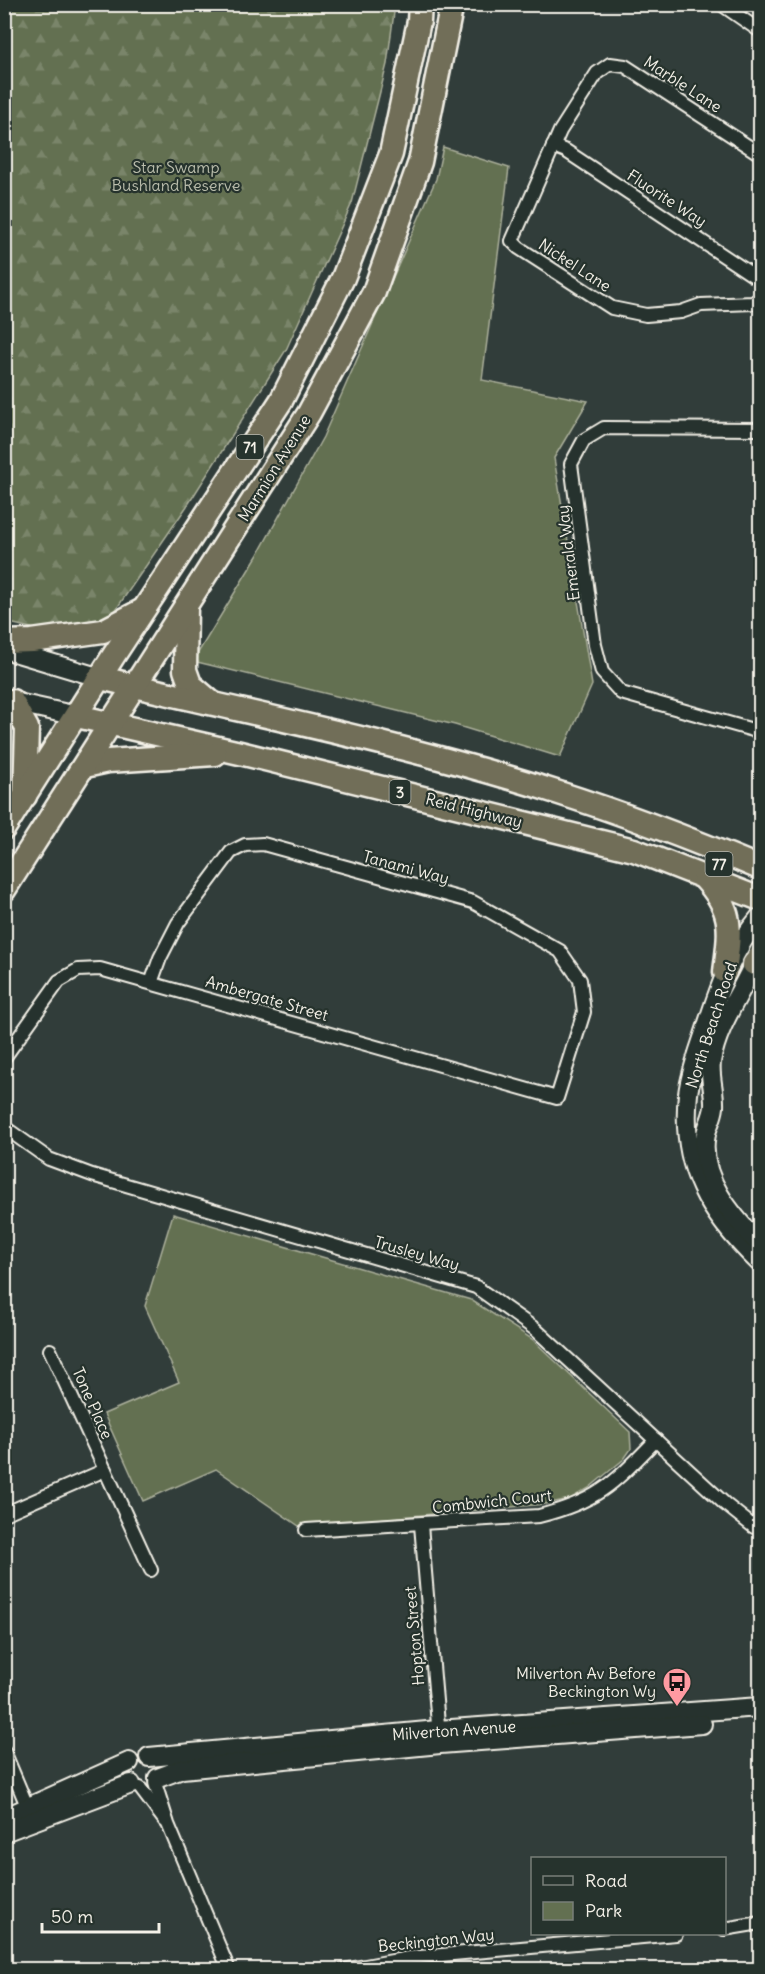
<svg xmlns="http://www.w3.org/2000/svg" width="765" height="1974" font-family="Delius,sans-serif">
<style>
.forest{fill:url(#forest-firs);stroke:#acb09c;stroke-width:1.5}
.park{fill:#637051;stroke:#acb09c;stroke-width:1.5}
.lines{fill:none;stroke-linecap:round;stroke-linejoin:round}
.street-casing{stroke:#f4f1e8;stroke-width:16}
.secondary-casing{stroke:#f4f1e8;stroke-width:22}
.highway-casing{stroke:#f4f1e8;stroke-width:27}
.street{stroke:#26332d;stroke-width:12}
.secondary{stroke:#26332d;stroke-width:18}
.highway{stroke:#716e59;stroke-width:22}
.labels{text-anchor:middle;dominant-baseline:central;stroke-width:4.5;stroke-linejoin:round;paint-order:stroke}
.shield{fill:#26332d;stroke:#b6b8b0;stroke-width:1.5}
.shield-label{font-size:15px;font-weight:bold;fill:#f4f1e8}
.street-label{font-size:16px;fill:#f4f1e8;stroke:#26332d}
.park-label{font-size:16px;fill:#babdac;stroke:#26332d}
.poi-label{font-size:16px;fill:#f4f1e8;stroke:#26332d;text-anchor:end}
</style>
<defs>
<pattern id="forest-firs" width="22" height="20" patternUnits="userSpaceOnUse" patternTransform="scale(1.5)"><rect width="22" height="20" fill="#637051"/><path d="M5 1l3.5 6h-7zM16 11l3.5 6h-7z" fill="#7a856a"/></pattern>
</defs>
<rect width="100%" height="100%" fill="#313d3a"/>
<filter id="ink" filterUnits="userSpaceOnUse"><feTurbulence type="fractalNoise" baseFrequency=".0167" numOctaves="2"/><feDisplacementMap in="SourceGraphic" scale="12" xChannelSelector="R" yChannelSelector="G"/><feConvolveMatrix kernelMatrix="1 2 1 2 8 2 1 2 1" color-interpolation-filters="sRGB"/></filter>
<g filter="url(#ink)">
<!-- forest -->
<polygon class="forest" points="5,5 395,5 387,64 352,203 286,350 189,503 115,611 87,625 40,630 5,622"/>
<!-- park -->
<g class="park">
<polygon points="443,147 509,168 482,380 588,401 554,458 592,685 560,757 455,725 193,661 257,556 323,437 436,179"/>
<polygon points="173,1214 471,1300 532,1339 630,1432 631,1449 624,1459 589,1488 570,1499 545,1504 299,1526 216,1469 143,1501 104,1414 179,1382 145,1306"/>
</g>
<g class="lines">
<!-- street casing -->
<g class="street-casing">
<g id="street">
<polyline points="721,4 760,31"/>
<polyline points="553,146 566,151 760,280"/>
<polyline points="760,154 625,66 610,64 597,73 560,131 512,241 519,248 612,308 646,315 681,312 701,305 753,303 760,298"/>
<polyline points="760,429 604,428 584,440 571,464 595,645 602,672 621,693 760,732"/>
<polyline points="4,1058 59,981 78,970 100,969 557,1098 584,1012 580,980 560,951 473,902 263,844 245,845 231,852 178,923 160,958 151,983"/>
<polyline points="4,1127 49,1159 92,1175 476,1287 535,1329 725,1504 754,1527"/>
<polyline points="50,1350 151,1570"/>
<polyline points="4,1514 105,1470"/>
<polyline points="421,1525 439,1736"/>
<path d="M306,1530L539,1516C599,1501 614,1483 656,1440"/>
<polyline points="4,1751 30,1813"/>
<polyline points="155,1783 168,1824 229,1970"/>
<polyline points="140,1788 165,1821"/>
<polyline points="724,1929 760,1923"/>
<polyline points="343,1970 409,1958 676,1934"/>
</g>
</g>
<!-- secondary casing -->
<g class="secondary-casing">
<g id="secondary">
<polyline points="4,649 101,678"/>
<polyline points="4,700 77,716"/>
<path d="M760,917C733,949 721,983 708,1023C701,1046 691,1070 688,1094C680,1167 709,1214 760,1263"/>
<path d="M759,952C745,989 717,1023 711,1062C709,1077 715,1092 714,1107C713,1117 708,1124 706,1134C697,1177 733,1217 760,1245"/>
<polyline points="149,1757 438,1730 760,1707"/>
<polyline points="158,1778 182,1769 440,1744 702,1724"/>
<polyline points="4,1818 129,1762"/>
<polyline points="4,1832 131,1784"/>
</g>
</g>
<!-- highway casing -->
<g class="highway-casing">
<g id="highway">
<polyline points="186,606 185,670 190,684 211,702"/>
<polyline points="4,642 32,641 103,631 141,611"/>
<path d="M101,678C252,714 407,744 556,792C625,814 693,840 760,868"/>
<polyline points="12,701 27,728 25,796"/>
<polyline points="77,716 240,753 634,850 760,899"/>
<polyline points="85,766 108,761 215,754"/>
<polyline points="4,828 114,655 281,401 343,278 391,154 419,21 420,4"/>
<path d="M704,878C735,912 730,930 725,972"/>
<polyline points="4,890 309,413 374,292 420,162 452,4"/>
<polyline points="754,964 760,957"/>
</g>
</g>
<!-- street -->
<use href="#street" class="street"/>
<!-- secondary -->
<use href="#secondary" class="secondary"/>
<!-- highway -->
<use href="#highway" class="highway"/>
</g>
</g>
<!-- icons -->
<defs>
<g id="bus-pin" transform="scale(1.5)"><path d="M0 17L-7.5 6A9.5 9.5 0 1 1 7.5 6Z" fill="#ff9aa2" stroke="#26332d"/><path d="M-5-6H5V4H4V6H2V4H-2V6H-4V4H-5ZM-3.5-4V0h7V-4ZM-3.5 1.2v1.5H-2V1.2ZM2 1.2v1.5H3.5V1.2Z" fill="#111"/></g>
</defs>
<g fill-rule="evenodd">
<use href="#bus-pin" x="677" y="1682"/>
</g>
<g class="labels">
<!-- shield labels -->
<g class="shield">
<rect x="236.5" y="435" width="27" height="24" rx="4.5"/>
<rect x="389.5" y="780" width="21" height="24" rx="4.5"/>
<rect x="705.5" y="852" width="27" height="24" rx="4.5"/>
</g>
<g class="shield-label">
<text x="250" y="447">71</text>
<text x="400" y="792">3</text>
<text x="719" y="864">77</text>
</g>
<!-- street labels -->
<g class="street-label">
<text transform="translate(683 84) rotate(33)">Marble Lane</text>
<text transform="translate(667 198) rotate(33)">Fluorite Way</text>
<text transform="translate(575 265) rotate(33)">Nickel Lane</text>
<text transform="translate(274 468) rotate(-58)">Marmion Avenue</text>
<text transform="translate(568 553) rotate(-97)">Emerald Way</text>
<text transform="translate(474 810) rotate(14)">Reid Highway</text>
<text transform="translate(406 867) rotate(15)">Tanami Way</text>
<text transform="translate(267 998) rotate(16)">Ambergate Street</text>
<text transform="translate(711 1025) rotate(-72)">North Beach Road</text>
<text transform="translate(417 1253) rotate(16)">Trusley Way</text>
<text transform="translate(93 1403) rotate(66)">Tone Place</text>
<text transform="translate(492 1501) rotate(-6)">Combwich Court</text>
<text transform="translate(414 1636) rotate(-95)">Hopton Street</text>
<text transform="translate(454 1730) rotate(-4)">Milverton Avenue</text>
<text transform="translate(436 1940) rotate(-6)">Beckington Way</text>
</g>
<!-- park labels -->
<g class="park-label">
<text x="176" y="167">Star Swamp<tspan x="176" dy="18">Bushland Reserve</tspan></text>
</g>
<!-- poi labels -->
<g class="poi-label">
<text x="656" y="1673">Milverton Av Before<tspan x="656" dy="18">Beckington Wy</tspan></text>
</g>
</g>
<!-- margin -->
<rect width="765" height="1974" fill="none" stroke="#26332d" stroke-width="24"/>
<rect x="12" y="12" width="741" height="1950" fill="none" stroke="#f4f1e8" stroke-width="2" filter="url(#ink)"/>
<!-- legend -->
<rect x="531" y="1857" width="195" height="78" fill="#26332d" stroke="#787f78" stroke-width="1.5"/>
<rect x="543" y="1876" width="30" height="9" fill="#26332d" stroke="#787f78" stroke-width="1.5"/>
<text x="585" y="1887" font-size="18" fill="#f4f1e8">Road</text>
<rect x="543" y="1902" width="30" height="18" fill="#637051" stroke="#787f78" stroke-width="1.5"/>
<text x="585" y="1917" font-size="18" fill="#f4f1e8">Park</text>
<!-- scale -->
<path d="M42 1923v9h117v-9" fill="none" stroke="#f4f1e8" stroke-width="3"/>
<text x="51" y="1923" font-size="18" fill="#f4f1e8" stroke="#26332d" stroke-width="4.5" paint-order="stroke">50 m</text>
</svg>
